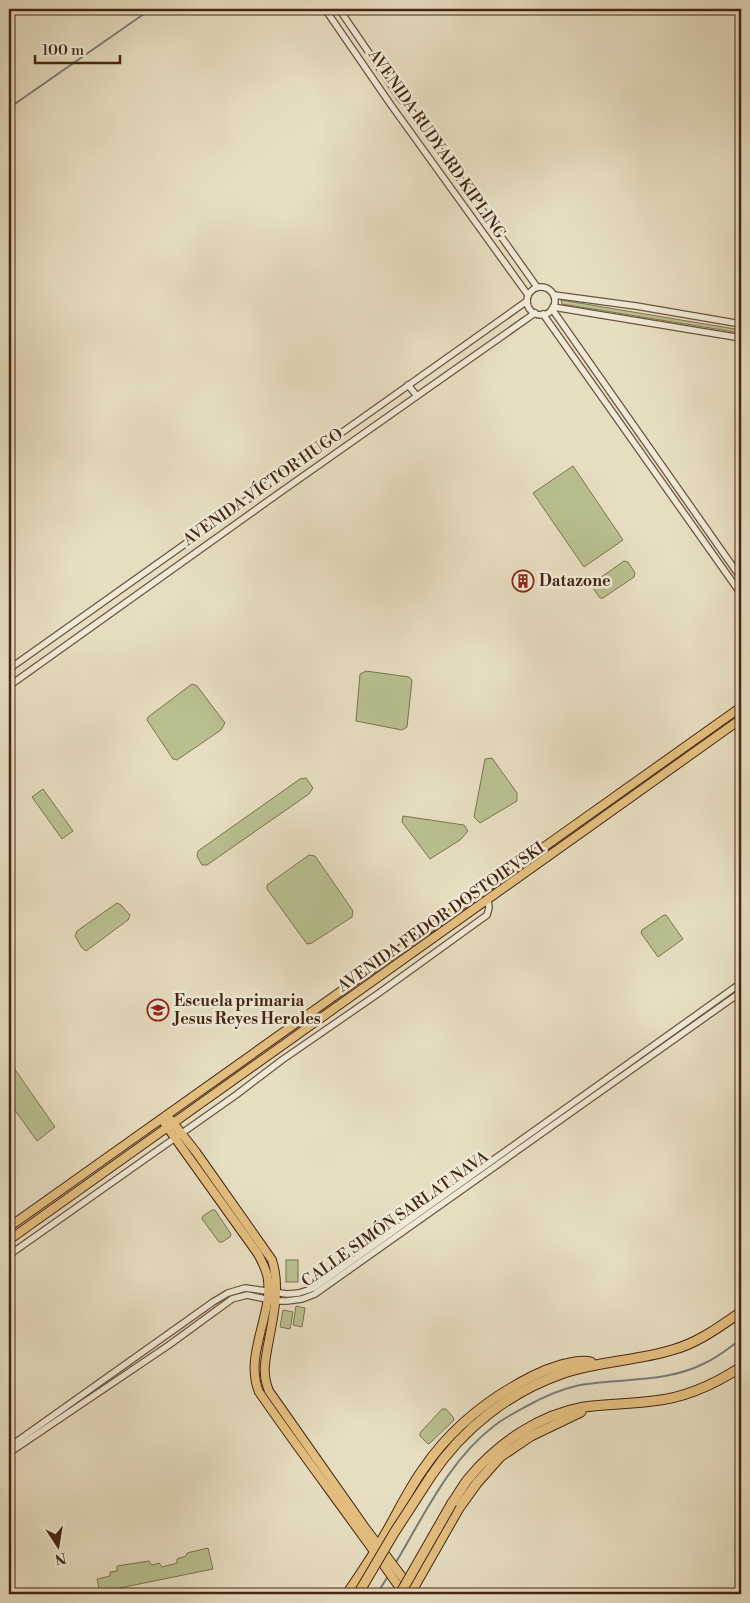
<svg xmlns="http://www.w3.org/2000/svg" width="750" height="1603" font-family="'Libre Bodoni',serif">
<style>
.green{fill:#b9c090;stroke:#807251}
.lines{fill:none;stroke-linecap:round;stroke-linejoin:round}
.stream{stroke:#797e79;stroke-width:2}
.minor-casing{stroke:#6e533e;stroke-width:8}
.major-casing{stroke:#462512;stroke-width:10}
.highway-casing{stroke:#462512;stroke-width:11}
.minor{stroke:#efead7;stroke-width:5.5}
.major{stroke:#e4bf80;stroke-width:8}
.highway{stroke:#e4bf80;stroke-width:9}
.highway-bridge-casing{stroke:#462512;stroke-width:11;stroke-linecap:butt}
.highway-bridge{stroke:#e4bf80;stroke-width:9}
.labels{text-anchor:middle;dominant-baseline:central;stroke-width:5;stroke-linejoin:round;paint-order:stroke}
.street-label{font-size:16px;fill:#462512;stroke:#efead7}
.poi-label{font-size:16px;font-weight:bold;fill:#462512;stroke:#efead7;text-anchor:start}
</style>
<rect width="100%" height="100%" fill="#e7dec1"/>
<filter id="stains"><feTurbulence type="fractalNoise" baseFrequency=".004" numOctaves="4"/><feColorMatrix values="0 0 0 0 .2 0 0 0 0 .09 0 0 0 0 .02 0 0 0 .5 -.17"/></filter>
<radialGradient id="worn" r=".72"><stop offset=".6" stop-color="#630" stop-opacity="0"/><stop offset="1" stop-color="#630" stop-opacity=".3"/></radialGradient>
<!-- green -->
<g class="green">
<polygon points="561,300 741,330 741,333 562,304"/>
<polygon points="573,466 623,540 584,567 533,493"/>
<polygon points="624,561 628,562 635,573 634,577 603,598 600,598 592,587 593,583"/>
<polygon points="366,671 409,677 412,680 407,727 402,730 356,721 360,674"/>
<polygon points="192,684 197,686 225,723 221,730 177,760 173,759 147,720 148,717"/>
<polygon points="492,758 517,793 517,801 480,823 474,817 485,759"/>
<polygon points="306,778 313,788 309,794 207,865 202,865 197,856 198,851 300,779"/>
<polygon points="43,789 73,831 62,839 32,797"/>
<polygon points="403,816 464,825 468,831 460,840 430,859 402,822"/>
<polygon points="309,855 315,856 353,911 352,917 312,943 307,944 267,889 267,885"/>
<polygon points="117,903 121,905 130,915 128,920 86,951 82,948 75,936 77,931"/>
<polygon points="664,915 666,915 683,939 658,957 641,933 642,930"/>
<polygon points="9,1061 55,1127 37,1141 9,1102"/>
<polygon points="212,1210 215,1210 231,1234 230,1237 222,1242 219,1242 202,1219 203,1216"/>
<rect x="286" y="1260" width="12" height="22"/>
<polygon points="296,1306 305,1308 302,1327 293,1325"/>
<polygon points="283,1310 293,1312 290,1329 280,1327"/>
<polygon points="442,1409 446,1409 453,1417 454,1420 430,1443 428,1444 420,1436 420,1433"/>
<polygon points="208,1548 213,1569 100,1592 97,1579 110,1576 110,1572 117,1571 117,1566 149,1561 152,1565 159,1563 162,1567 177,1563 177,1559 186,1556 187,1553"/>
</g>
<g class="lines">
<!-- stream -->
<g class="stream">
<polyline points="9,108 151,9"/>
<path d="M395,1564C423,1517 450,1459 494,1426C504,1418 516,1412 527,1406C543,1397 561,1389 580,1385C621,1378 665,1383 703,1364C717,1358 729,1348 741,1339"/>
<polyline points="377,1594 388,1576"/>
</g>
<!-- minor casing -->
<g class="minor-casing">
<g id="minor">
<polyline points="325,9 391,105 528,295"/>
<polyline points="339,9 400,98 413,113 537,287"/>
<circle cx="541" cy="301" r="14"/>
<polyline points="554,295 636,306 741,324"/>
<polyline points="553,307 741,338"/>
<polyline points="552,309 741,578"/>
<polyline points="543,314 741,594"/>
<polyline points="408,385 417,396"/>
<polyline points="9,669 527,301"/>
<polyline points="9,686 282,491 535,313"/>
<polyline points="9,1255 236,1095 282,1060 379,993 487,915 489,908 488,900"/>
<polyline points="9,1447 213,1302 228,1293 245,1288 287,1294 299,1293 314,1288 741,983"/>
<polyline points="9,1453 169,1345 232,1299 247,1295 275,1301 287,1301 302,1299 315,1294 741,992"/>
</g>
</g>
<!-- major casing -->
<g class="major-casing">
<g id="major">
<path d="M171,1120L196,1152L272,1260C281,1288 273,1317 268,1345C265,1362 262,1374 269,1391L366,1529L415,1594"/>
<path d="M165,1124L258,1254C262,1262 267,1270 268,1280C272,1317 244,1356 259,1392C306,1460 357,1526 404,1594"/>
<polyline points="9,1227 741,707"/>
<polyline points="9,1240 741,719"/>
</g>
</g>
<!-- highway casing -->
<g class="highway-casing">
<g id="highway">
<path d="M431,1476C463,1428 509,1392 564,1373C599,1361 636,1361 672,1350C698,1343 719,1327 741,1312"/>
<path d="M452,1503C458,1495 463,1485 469,1478C498,1443 539,1415 584,1407C607,1404 630,1404 653,1401C685,1398 715,1384 741,1367"/>
<path d="M347,1594C358,1577 370,1561 380,1543C395,1519 407,1491 424,1468C452,1427 489,1398 533,1376C547,1369 576,1358 591,1362"/>
<polyline points="410,1594 459,1508 477,1483 500,1457 531,1436 581,1412"/>
</g>
</g>
<!-- minor -->
<use href="#minor" class="minor"/>
<!-- major -->
<use href="#major" class="major"/>
<!-- highway -->
<use href="#highway" class="highway"/>
<!-- highway-bridge casing -->
<g class="highway-bridge-casing">
<g id="highway-bridge">
<polyline points="358,1594 394,1533 431,1476"/>
<polyline points="400,1594 452,1503"/>
</g>
</g>
<!-- highway-bridge -->
<use href="#highway-bridge" class="highway-bridge"/>
</g>
<!-- icons -->
<defs>
<g id="building-ring" transform="scale(1.125)"><circle r="9.5" fill="#efead7" stroke="#8f2418" stroke-width="1.5"/><path d="M-4-6H4V6H1V3H-1V6H-4ZM-2.5-4.3h1.7v1.8h-1.7ZM.8-4.3h1.7v1.8H.8ZM-2.5-1h1.7V.8h-1.7ZM.8-1h1.7V.8H.8Z" fill="#8f2418"/></g>
<g id="school-ring" transform="scale(1.125)"><circle r="9.5" fill="#efead7" stroke="#8f2418" stroke-width="1.5"/><path d="M0-5L7-2L0 1L-7-2ZM-4 1L0 2.5L4 1V4Q0 6-4 4Z" fill="#8f2418"/></g>
</defs>
<g fill-rule="evenodd">
<use href="#building-ring" x="523" y="581"/>
<use href="#school-ring" x="158" y="1010"/>
</g>
<g class="labels">
<!-- street labels -->
<g class="street-label">
<text transform="translate(437 144) rotate(55)">AVENIDA RUDYARD KIPLING</text>
<text transform="translate(263 487) rotate(-35)">AVENIDA VÍCTOR HUGO</text>
<text transform="translate(441 917) rotate(-35)">AVENIDA FEDOR DOSTOIEVSKI</text>
<text transform="translate(395 1219) rotate(-35)">CALLE SIMÓN SARLAT NAVA</text>
</g>
<!-- poi labels -->
<g class="poi-label">
<text x="539" y="581">Datazone</text>
<text x="174" y="1001">Escuela primaria<tspan x="174" dy="18">Jesus Reyes Heroles</tspan></text>
</g>
</g>
<!-- margin -->
<rect width="750" height="1603" fill="none" stroke="#e7dec1" stroke-width="30"/>
<rect x="10" y="10" width="730" height="1583" fill="none" stroke="#462512" stroke-width="2.5"/>
<rect x="15" y="15" width="720" height="1573" fill="none" stroke="#462512"/>
<!-- north arrow -->
<g transform="translate(58 1546) rotate(168)" stroke="#efead7" stroke-width="4" paint-order="stroke">
<path d="M0-4L9 19L0 12L-9 19Z" fill="#462512"/>
<text y="-8" font-size="14" font-weight="bold" text-anchor="middle" fill="#462512">N</text>
</g>
<!-- scale -->
<path d="M35 55v8h85v-8" fill="none" stroke="#462512" stroke-width="2.5"/>
<text x="42" y="55" font-size="15" fill="#462512" stroke="#efead7" stroke-width="4" paint-order="stroke">100 m</text>
<rect width="100%" height="100%" filter="url(#stains)"/>
<rect width="100%" height="100%" fill="url(#worn)"/>
</svg>
